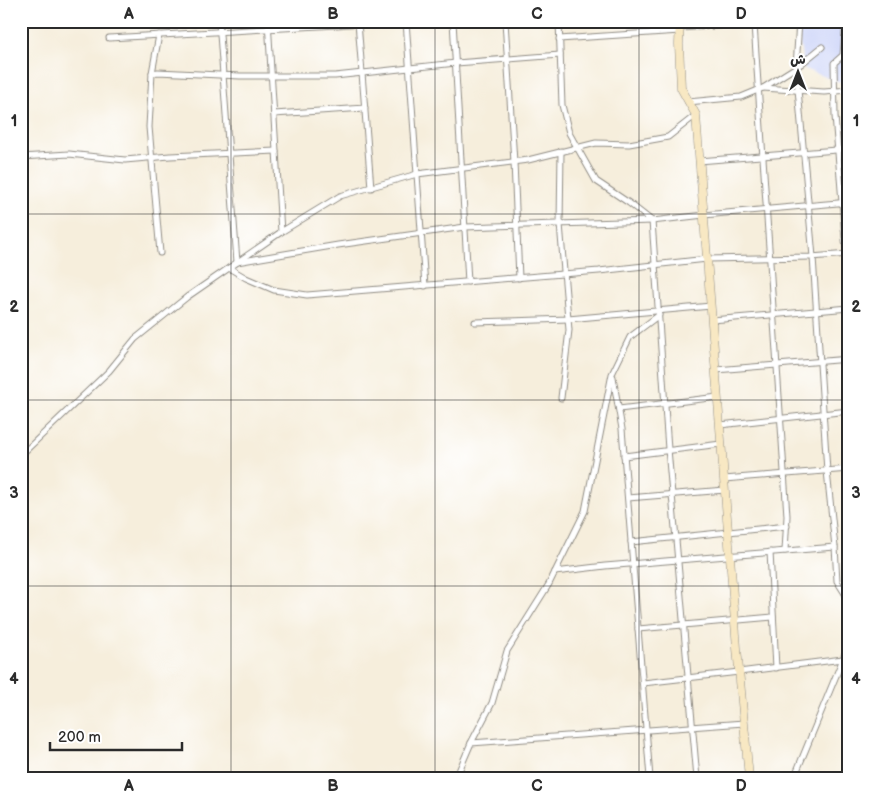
<svg xmlns="http://www.w3.org/2000/svg" width="870" height="799" font-family="'Balsamiq Sans','Playpen Sans Arabic',sans-serif">
<style>
.built{fill:#d2d9f9}
.lines{fill:none;stroke-linecap:round;stroke-linejoin:round}
.street-casing{stroke:#908c84;stroke-width:7}
.secondary-casing{stroke:#908c84;stroke-width:9}
.street{stroke:#fff;stroke-width:5}
.secondary{stroke:#f8e8c3;stroke-width:8}
.grid{fill:none;stroke:#2b2b2b;stroke-width:1;stroke-opacity:0.55}
.neatline{fill:none;stroke:#2b2b2b;stroke-width:2}
.grid-label{font-size:16px;text-anchor:middle;font-weight:bold;fill:#2b2b2b}
</style>
<rect width="100%" height="100%" fill="#fff"/>
<filter id="ink" filterUnits="userSpaceOnUse"><feTurbulence type="fractalNoise" baseFrequency=".02" numOctaves="2"/><feDisplacementMap in="SourceGraphic" scale="10" xChannelSelector="R" yChannelSelector="G"/><feConvolveMatrix kernelMatrix="1 2 1 2 8 2 1 2 1" color-interpolation-filters="sRGB"/></filter>
<filter id="wash" filterUnits="userSpaceOnUse"><feTurbulence type="fractalNoise" baseFrequency=".0096" numOctaves="4" result="noise"/><feDisplacementMap in="SourceGraphic" scale="20" xChannelSelector="R" yChannelSelector="G"/><feGaussianBlur stdDeviation="1.12" result="paint"/><feColorMatrix in="noise" values="0 0 0 0 0 0 0 0 0 0 0 0 0 0 0 0 0 1.4 0 .05"/><feComposite in="paint" operator="in"/></filter>
<g filter="url(#wash)">
<rect width="100%" height="100%" fill="#f6eedc"/>
<!-- built -->
<polygon class="built" points="796,21 849,21 849,44 840,82 804,69"/>
</g>
<g filter="url(#ink)">
<g class="lines">
<!-- street casing -->
<g class="street-casing">
<g id="street">
<polyline points="219,21 237,262 338,245 465,227 652,221 704,215 849,202"/>
<polyline points="268,21 281,232"/>
<polyline points="406,21 425,286"/>
<polyline points="453,21 468,282"/>
<polyline points="505,21 514,162 519,278"/>
<polyline points="559,21 562,105 569,133 596,181 629,203 652,221 668,449 697,778"/>
<polyline points="799,21 796,67 813,257 827,471 835,547 837,581 849,600"/>
<polyline points="358,22 371,188"/>
<polyline points="754,24 787,516 785,551"/>
<polyline points="680,28 799,21"/>
<polyline points="849,32 845,31 843,55 834,63 835,116 849,288"/>
<polyline points="159,35 152,73 149,127 160,253"/>
<polyline points="109,38 337,25 391,21"/>
<polyline points="559,39 680,31"/>
<polyline points="152,73 158,72 240,76 335,76 456,63 560,55"/>
<polyline points="763,88 824,92 849,90"/>
<polyline points="688,102 741,97 763,88 785,74 801,64 822,47"/>
<polyline points="274,114 365,108"/>
<polyline points="561,151 560,224 569,330 561,398"/>
<polyline points="21,157 69,154 125,160 170,156 276,151"/>
<polyline points="699,161 849,149"/>
<polyline points="229,268 246,278 274,290 307,295 599,271 707,259 811,257 849,254"/>
<polyline points="712,320 849,308"/>
<polyline points="475,322 568,319 711,306"/>
<polyline points="716,370 849,359"/>
<polyline points="613,377 622,429 650,778"/>
<polyline points="619,409 718,397"/>
<polyline points="720,425 849,411"/>
<polyline points="21,455 109,371 135,339 187,297 281,232 340,196 417,174 528,160 596,143 629,144 668,137 696,115"/>
<polyline points="624,456 721,444"/>
<polyline points="724,479 849,469"/>
<polyline points="628,498 725,490"/>
<polyline points="631,542 787,526"/>
<polyline points="770,552 776,668"/>
<polyline points="555,572 605,566 835,547"/>
<polyline points="638,629 773,617"/>
<polyline points="643,683 739,672 843,659"/>
<polyline points="471,743 744,723"/>
<polyline points="456,778 471,743 492,703 507,651 549,584 585,511 612,374 630,337 659,315"/>
<polyline points="794,778 849,644"/>
</g>
</g>
<!-- secondary casing -->
<g class="secondary-casing">
<polyline id="secondary" points="680,21 679,44 681,88 696,115 737,648 749,778"/>
</g>
<!-- street -->
<use href="#street" class="street"/>
<!-- secondary -->
<use href="#secondary" class="secondary"/>
</g>
</g>
<!-- grid -->
<path class="grid" d="M231,21V778M435,21V778M639,21V778M21,214H849M21,400H849M21,586H849"/>
<!-- margin -->
<rect width="870" height="799" fill="none" stroke="#fff" stroke-width="55"/>
<!-- north arrow -->
<g transform="translate(798 72)" stroke="#ffffff" stroke-width="4" paint-order="stroke">
<path d="M0-4L9 19L0 12L-9 19Z" fill="#2b2b2b"/>
<text y="-8" font-size="14" font-weight="bold" text-anchor="middle" fill="#2b2b2b">ش</text>
</g>
<!-- scale -->
<path d="M50 742v8h132v-8" fill="none" stroke="#2b2b2b" stroke-width="2.5"/>
<text x="58" y="742" font-size="15" fill="#2b2b2b" stroke="#ffffff" stroke-width="4" paint-order="stroke">200 m</text>
<rect x="28" y="28" width="814" height="744" class="neatline"/>
<g class="grid-label">
<text x="129" y="19">A</text>
<text x="333" y="19">B</text>
<text x="537" y="19">C</text>
<text x="741" y="19">D</text>
<text x="14" y="126">1</text>
<text x="856" y="126">1</text>
<text x="14" y="312">2</text>
<text x="856" y="312">2</text>
<text x="14" y="498">3</text>
<text x="856" y="498">3</text>
<text x="14" y="684">4</text>
<text x="856" y="684">4</text>
<text x="129" y="791">A</text>
<text x="333" y="791">B</text>
<text x="537" y="791">C</text>
<text x="741" y="791">D</text>
</g>
</svg>
